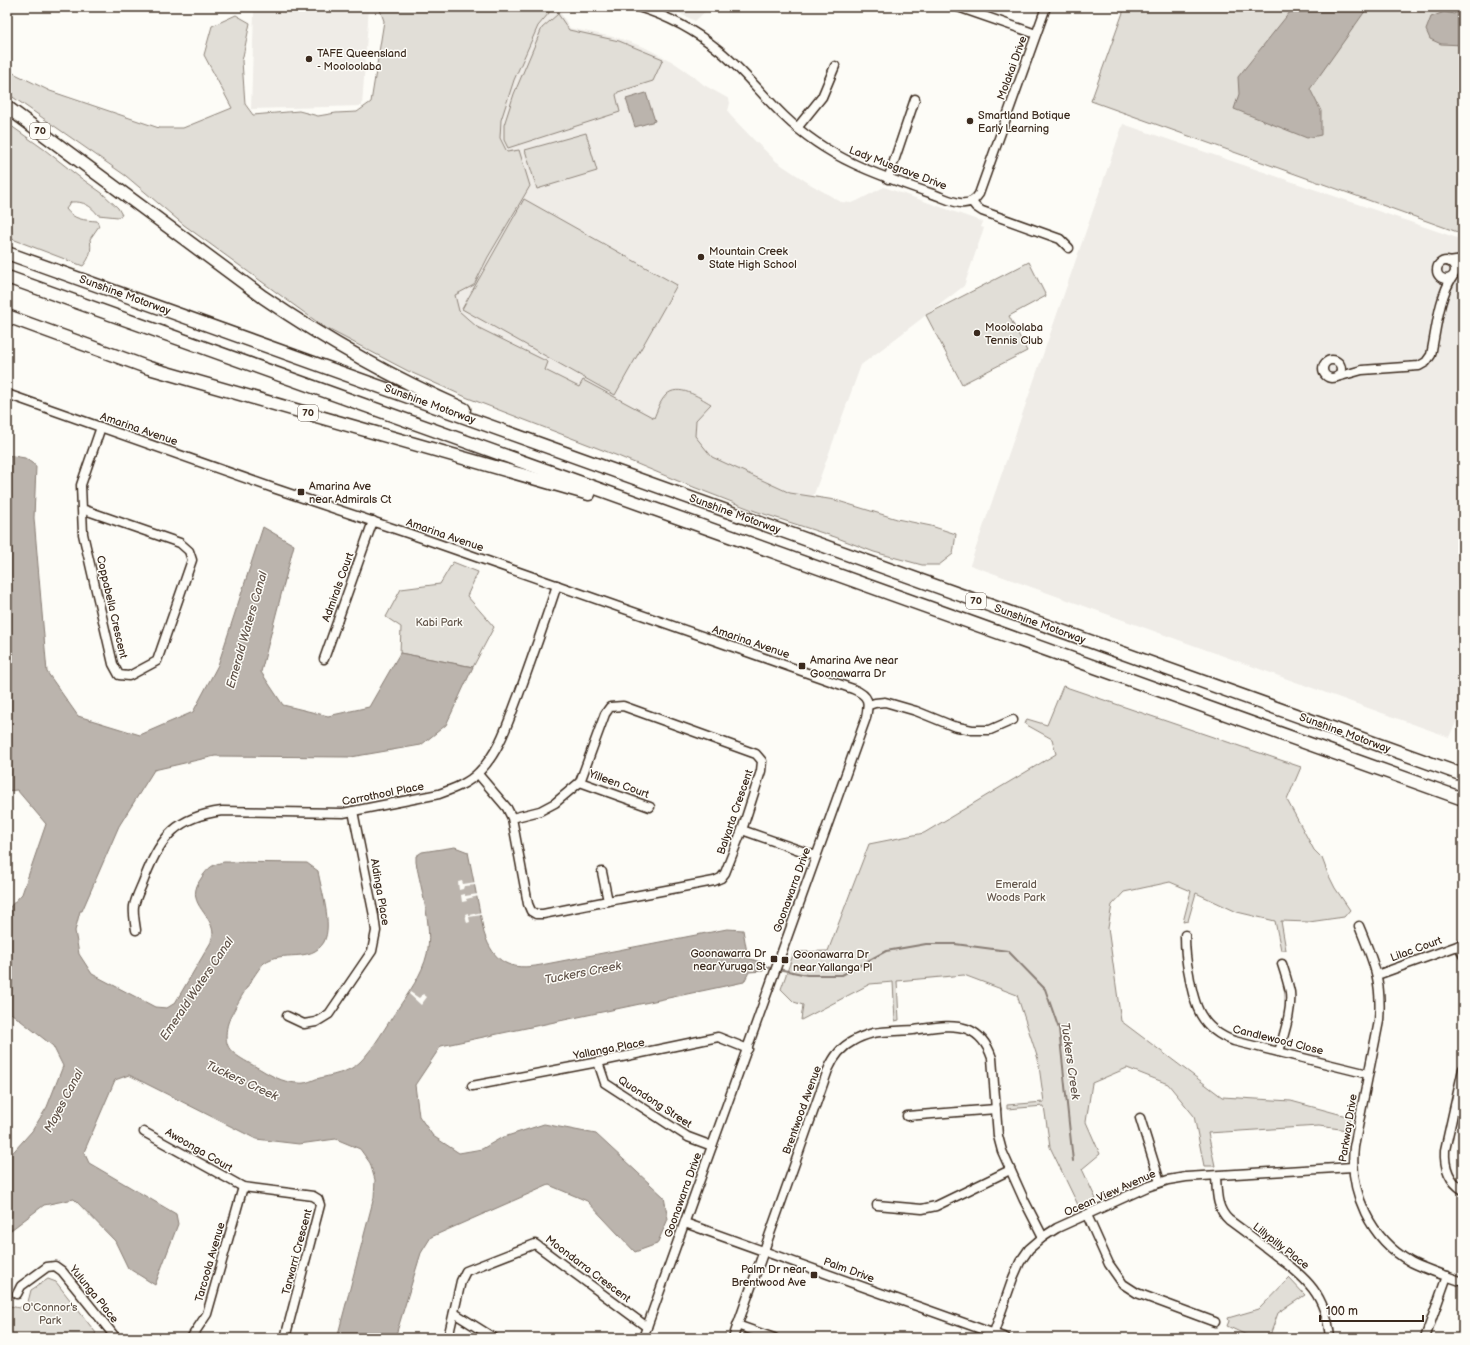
<svg xmlns="http://www.w3.org/2000/svg" width="1470" height="1345" font-family="'Balsamiq Sans',sans-serif">
<style>
.built{fill:#efece7}
.green{fill:#e1ded7;stroke:#8e847a}
.water{fill:#bbb4ad;stroke:#887d74}
.pier{fill:#fdfcf7}
.lines{fill:none;stroke-linecap:round;stroke-linejoin:round}
.stream{stroke:#887d74;stroke-width:2}
.minor-casing{stroke:#3b2a1e;stroke-width:11}
.highway-casing{stroke:#3b2a1e;stroke-width:15}
.minor{stroke:#fdfcf7;stroke-width:8}
.highway{stroke:#fdfcf7;stroke-width:12}
.poi-dot{fill:#3b2a1e;stroke:#fdfcf7;stroke-width:1.5}
.labels{text-anchor:middle;dominant-baseline:central;stroke-width:3;stroke-linejoin:round;paint-order:stroke}
.shield{fill:#fdfcf7;stroke:#75695f;stroke-width:1}
.shield-label{font-size:10px;font-weight:bold;fill:#3b2a1e}
.poi-label{font-size:11px;fill:#3b2a1e;stroke:#fdfcf7;text-anchor:start}
.street-label{font-size:11px;fill:#3b2a1e;stroke:#fdfcf7}
.park-label{font-size:11px;fill:#64574c;stroke:#fdfcf7}
.water-label{font-size:12px;font-style:italic;fill:#615349;stroke:#fdfcf7}
</style>
<rect width="100%" height="100%" fill="#fdfcf7"/>
<filter id="ink" filterUnits="userSpaceOnUse"><feTurbulence type="fractalNoise" baseFrequency=".025" numOctaves="2"/><feDisplacementMap in="SourceGraphic" scale="8" xChannelSelector="R" yChannelSelector="G"/><feConvolveMatrix kernelMatrix="1 2 1 2 8 2 1 2 1" color-interpolation-filters="sRGB"/></filter>
<g filter="url(#ink)">
<!-- built -->
<g class="built">
<polygon points="250,7 369,7 362,106 251,109 254,12"/>
<polygon points="518,7 557,7 570,28 618,38 644,47 673,62 692,75 704,85 729,99 730,103 728,111 730,115 754,140 777,162 810,184 841,202 851,203 857,201 884,187 983,222 981,227 984,228 964,286 861,365 809,508 411,306"/>
<polygon points="667,7 710,7 695,21"/>
<polygon points="1123,124 1463,240 1463,548 1458,578 1463,585 1463,708 1449,737 970,565"/>
</g>
<!-- green -->
<g class="green">
<path d="M379,7H549V13L538,26L514,80L501,120L500,138L507,152L519,150L530,186L488,257L474,285L455,295L459,311L477,327L548,362L545,370L579,387L583,380L654,418C657,411 660,401 666,395C678,383 699,397 711,404L696,420L695,436L712,457L790,493L835,500L897,519L931,526L956,534L953,554L939,565H922L874,552L835,537L755,511L678,481L618,456L468,398L408,371L324,327L184,225L126,176L7,93V70L50,91L159,128H183L232,108L204,55L212,26L236,15L250,23L242,61L245,104L253,115L299,111L318,116L336,113L357,112L371,102L384,21Z"/>
<polygon points="1125,7 1463,7 1463,234 1091,101"/>
<polygon points="558,14 569,30 619,41 663,59 653,81 618,92 616,95 620,112 508,148 504,140 504,125 514,94 542,28"/>
<path d="M7,123L45,150L78,176L102,193L118,208L122,215L118,217L98,215C91,206 84,201 71,202L66,209C74,220 84,220 97,221L99,226L90,239C92,250 90,258 83,266L7,237Z"/>
<polygon points="586,133 597,171 537,189 525,150"/>
<polygon points="524,199 677,285 615,395 462,309"/>
<polygon points="1029,262 1046,296 1009,316 1027,351 962,384 926,315"/>
<polygon points="453,562 478,572 467,596 494,627 473,667 400,653 401,627 386,617 401,589 440,584"/>
<polygon points="1063,686 1301,767 1287,800 1314,850 1322,858 1328,874 1335,888 1350,910 1344,917 1309,922 1281,921 1286,950 1281,950 1275,921 1237,912 1196,893 1188,921 1183,922 1191,891 1170,882 1124,892 1112,905 1108,928 1121,1021 1222,1097 1291,1101 1350,1117 1347,1130 1319,1126 1208,1133 1215,1166 1204,1166 1194,1116 1168,1084 1127,1068 1092,1083 1086,1122 1100,1154 1082,1169 1096,1199 1079,1207 1050,1147 1044,1106 1007,1109 1007,1105 1044,1102 1038,1059 1017,995 964,975 897,981 899,1020 895,1021 893,982 870,984 801,1020 803,1005 794,1002 781,989 794,952 828,951 869,844 924,833 1056,754 1052,739 1025,724 1027,719 1047,725"/>
<polygon points="1289,1278 1305,1295 1278,1313 1269,1338 1253,1338 1227,1326 1229,1321 1228,1318 1259,1309"/>
<polygon points="48,1279 56,1282 96,1333 90,1338 7,1338 7,1301 10,1306 19,1308 28,1302 31,1290"/>
</g>
<!-- water -->
<g class="water">
<polygon points="1294,7 1368,7 1310,89 1321,111 1321,135 1307,138 1234,109 1239,94 1238,77"/>
<polygon points="1463,7 1463,45 1441,44 1430,39 1426,30 1431,17 1444,12 1454,14"/>
<polygon points="646,93 655,121 635,127 626,99"/>
<path d="M7,455L25,458L36,466L34,518L47,672L78,716L140,735L193,712L218,665L263,527L294,545L261,672L283,705L328,716L369,707L400,653L473,667L446,725L421,745L351,757L215,756L154,770L119,826L82,911H80L75,931L79,954L92,974L155,1007L167,1008L175,1003L211,942C211,939 213,936 213,933C211,911 183,903 202,877C208,868 213,864 224,862L307,863L318,871C321,890 333,924 324,942C311,964 282,949 264,963C257,969 231,1013 228,1023C226,1030 225,1039 228,1046C232,1056 256,1066 265,1072C276,1078 286,1083 299,1083C304,1084 311,1081 316,1079C331,1075 349,1073 360,1062C375,1047 385,1027 397,1010C409,992 422,975 427,954C433,926 421,890 416,862V856L422,852L455,847L468,852L484,933C494,963 510,971 541,965L727,929L743,930L748,958L766,964L763,971L749,972L744,982L441,1046L415,1085L419,1116L433,1136L459,1153L482,1149L501,1138L544,1124L596,1134L664,1197L668,1219L657,1244L635,1252L587,1201L549,1185L431,1237L421,1253L395,1338H337L374,1197L375,1180L370,1163L360,1149L336,1139L299,1144L256,1139L129,1075L115,1080L84,1152L89,1163L176,1214L178,1224L155,1285L128,1268L115,1241L74,1199L44,1205L7,1233V1159L32,1131L47,1107L63,1066L53,1046L7,1010V910L22,894L46,824L17,790L7,791V710C12,698 12,685 7,673Z"/>
</g>
<!-- pier -->
<g class="pier">
<polygon points="462,881 463,884 476,882 477,885 464,886 463,889 459,890 458,882"/>
<polygon points="465,894 465,896 478,894 479,896 466,899 467,901 462,902 461,895"/>
<polygon points="482,912 482,915 469,917 470,922 467,923 465,914 468,913 469,915"/>
<polygon points="410,992 419,998 423,994 427,997 421,1005 409,994"/>
</g>
<g class="lines">
<!-- stream -->
<g class="stream">
<polyline points="763,966 774,969"/>
<polyline points="778,969 807,975 842,975 886,951 926,944 955,944 1008,951 1045,989 1059,1029 1073,1161"/>
</g>
<!-- minor casing -->
<g class="minor-casing">
<g id="minor">
<path d="M638,7C668,16 697,32 720,51C744,71 762,95 784,116C827,158 877,175 933,194C948,199 968,212 979,194L1046,7"/>
<polyline points="958,7 1036,34"/>
<polyline points="797,128 822,97 835,66"/>
<polyline points="888,179 915,99"/>
<polyline points="972,202 976,207 982,211 1060,239 1069,248"/>
<circle cx="1446" cy="270" r="9"/>
<polyline points="1449,262 1463,260"/>
<circle cx="1332" cy="369" r="9"/>
<path d="M1337,377L1362,370L1419,366L1426,362L1431,355C1436,331 1439,296 1453,276"/>
<path d="M7,394L276,489L419,537L853,689C870,696 869,702 866,718L643,1338"/>
<polyline points="82,509 180,543 189,551 192,560 157,661 129,676 119,675 113,664 83,534 81,485 101,427"/>
<polyline points="324,659 373,521"/>
<polyline points="869,705 875,703 885,702 916,711 953,726 972,730 990,730 1013,720"/>
<polyline points="478,774 507,808 512,818 528,904 531,911 536,914 543,914 608,901 714,881 721,878 725,873 742,830 761,771 762,761 756,754 623,706 610,707 605,714 580,782 555,803 540,811 512,818"/>
<polyline points="580,782 650,807"/>
<polyline points="742,830 816,856"/>
<polyline points="602,872 608,901"/>
<path d="M1359,926C1374,963 1382,980 1379,1021L1354,1147C1349,1192 1370,1239 1411,1262C1427,1270 1446,1276 1463,1282"/>
<path d="M136,930C135,923 133,913 134,906C136,896 142,886 145,877C161,836 177,817 222,811L343,813L439,794C453,789 469,783 479,772C500,751 508,722 519,694C532,658 545,622 557,585"/>
<path d="M1185,935C1185,948 1186,961 1189,974C1194,1006 1201,1029 1234,1041L1368,1074"/>
<polyline points="1459,945 1463,955"/>
<polyline points="1377,975 1463,944"/>
<polyline points="287,1016 304,1024 316,1022 329,1014 372,951 376,931 374,916 353,811"/>
<path d="M1279,1052C1284,1033 1292,1012 1290,992C1288,983 1285,973 1282,964"/>
<polyline points="598,1062 605,1083 688,1137 712,1146"/>
<path d="M1463,1069L1445,1150C1444,1166 1449,1181 1463,1190"/>
<polyline points="472,1086 598,1062 718,1037 748,1049"/>
<polyline points="907,1116 996,1109"/>
<polyline points="1140,1118 1160,1182"/>
<polyline points="144,1132 243,1187 313,1196 318,1199 320,1205 285,1338"/>
<path d="M1216,1176C1217,1192 1216,1208 1229,1220C1244,1231 1259,1242 1274,1254C1307,1279 1326,1294 1330,1338"/>
<polyline points="877,1205 922,1209 936,1206 1010,1170"/>
<polyline points="1087,1215 1109,1264 1123,1284 1137,1293 1215,1322"/>
<polyline points="685,1223 1006,1338"/>
<polyline points="17,1294 21,1286 47,1267 55,1266 62,1271 116,1338"/>
<polyline points="454,1313 494,1338"/>
<polyline points="737,1325 774,1338"/>
<polyline points="191,1338 207,1314 243,1187"/>
<polyline points="448,1338 461,1281 466,1271 535,1244 647,1327"/>
<path d="M733,1338L828,1070C833,1058 841,1047 853,1041C859,1037 866,1035 873,1033C886,1031 899,1031 913,1030C930,1028 951,1023 967,1029C980,1034 988,1046 992,1058L998,1136L1002,1151L1024,1200L1043,1237"/>
<polyline points="992,1338 1013,1278 1020,1262 1029,1249 1043,1237 1057,1228 1147,1187 1168,1180 1186,1177 1353,1167"/>
<polyline points="1425,1338 1447,1276"/>
</g>
</g>
<!-- highway casing -->
<g class="highway-casing">
<g id="highway">
<path d="M7,107L263,297C327,341 393,378 464,409"/>
<polyline points="7,253 1463,775"/>
<polyline points="7,277 1463,799"/>
<polyline points="7,316 149,368 589,494"/>
</g>
</g>
<!-- minor -->
<use href="#minor" class="minor"/>
<!-- highway -->
<use href="#highway" class="highway"/>
</g>
</g>
<!-- markers -->
<g class="poi-dot">
<circle cx="309" cy="59" r="4"/>
<circle cx="970" cy="121" r="4"/>
<circle cx="701" cy="257" r="4"/>
<circle cx="977" cy="333" r="4"/>
<rect x="297" y="488" width="8" height="8" rx="2"/>
<rect x="798" y="662" width="8" height="8" rx="2"/>
<rect x="770" y="955" width="8" height="8" rx="2"/>
<rect x="781" y="956" width="8" height="8" rx="2"/>
<rect x="810" y="1271" width="8" height="8" rx="2"/>
</g>
<g class="labels">
<!-- shield labels -->
<g class="shield">
<rect x="30" y="123" width="20" height="16" rx="3"/>
<rect x="298" y="405" width="20" height="16" rx="3"/>
<rect x="966" y="593" width="20" height="16" rx="3"/>
</g>
<g class="shield-label">
<text x="40" y="131">70</text>
<text x="308" y="413">70</text>
<text x="976" y="601">70</text>
</g>
<!-- poi labels -->
<g class="poi-label">
<text x="317" y="53">TAFE Queensland<tspan x="317" dy="13">- Mooloolaba</tspan></text>
<text x="978" y="115">Smartland Botique<tspan x="978" dy="13">Early Learning</tspan></text>
<text x="709" y="251">Mountain Creek<tspan x="709" dy="13">State High School</tspan></text>
<text x="985" y="327">Mooloolaba<tspan x="985" dy="13">Tennis Club</tspan></text>
<text x="309" y="486">Amarina Ave<tspan x="309" dy="13">near Admirals Ct</tspan></text>
<text x="810" y="660">Amarina Ave near<tspan x="810" dy="13">Goonawarra Dr</tspan></text>
<text x="766" y="953" text-anchor="end">Goonawarra Dr<tspan x="766" dy="13">near Yuruga St</tspan></text>
<text x="793" y="954">Goonawarra Dr<tspan x="793" dy="13">near Yallanga Pl</tspan></text>
<text x="806" y="1269" text-anchor="end">Palm Dr near<tspan x="806" dy="13">Brentwood Ave</tspan></text>
</g>
<!-- street labels -->
<g class="street-label">
<text transform="translate(1012 68) rotate(-70)">Molakai Drive</text>
<text transform="translate(898 168) rotate(21)">Lady Musgrave Drive</text>
<text transform="translate(125 295) rotate(20)">Sunshine Motorway</text>
<text transform="translate(430 404) rotate(20)">Sunshine Motorway</text>
<text transform="translate(139 429) rotate(19)">Amarina Avenue</text>
<text transform="translate(735 514) rotate(20)">Sunshine Motorway</text>
<text transform="translate(445 535) rotate(19)">Amarina Avenue</text>
<text transform="translate(338 587) rotate(-70)">Admirals Court</text>
<text transform="translate(112 607) rotate(77)">Coppabella Crescent</text>
<text transform="translate(1040 624) rotate(20)">Sunshine Motorway</text>
<text transform="translate(751 642) rotate(19)">Amarina Avenue</text>
<text transform="translate(1345 733) rotate(20)">Sunshine Motorway</text>
<text transform="translate(619 784) rotate(20)">Yilleen Court</text>
<text transform="translate(383 794) rotate(-11)">Carrothool Place</text>
<text transform="translate(735 812) rotate(-71)">Balyarta Crescent</text>
<text transform="translate(792 890) rotate(-70)">Goonawarra Drive</text>
<text transform="translate(380 892) rotate(80)">Aldinga Place</text>
<text transform="translate(1416 949) rotate(-20)">Lilac Court</text>
<text transform="translate(1278 1040) rotate(14)">Candlewood Close</text>
<text transform="translate(609 1049) rotate(-11)">Yallanga Place</text>
<text transform="translate(655 1102) rotate(33)">Quondong Street</text>
<text transform="translate(802 1110) rotate(-70)">Brentwood Avenue</text>
<text transform="translate(1348 1128) rotate(-81)">Parkway Drive</text>
<text transform="translate(199 1150) rotate(30)">Awoonga Court</text>
<text transform="translate(1110 1193) rotate(-24)">Ocean View Avenue</text>
<text transform="translate(683 1195) rotate(-70)">Goonawarra Drive</text>
<text transform="translate(1281 1246) rotate(38)">Lillypilly Place</text>
<text transform="translate(297 1252) rotate(-75)">Tarwarri Crescent</text>
<text transform="translate(210 1262) rotate(-74)">Tarcoola Avenue</text>
<text transform="translate(588 1269) rotate(37)">Moondarra Crescent</text>
<text transform="translate(849 1270) rotate(20)">Palm Drive</text>
<text transform="translate(94 1294) rotate(51)">Yulunga Place</text>
</g>
<!-- park labels -->
<g class="park-label">
<text x="439" y="622">Kabi Park</text>
<text x="1016" y="884">Emerald<tspan x="1016" dy="13">Woods Park</tspan></text>
<text x="50" y="1307">O'Connor's<tspan x="50" dy="13">Park</tspan></text>
</g>
<!-- water labels -->
<g class="water-label">
<text transform="translate(247 630) rotate(-74)">Emerald Waters Canal</text>
<text transform="translate(583 973) rotate(-11)">Tuckers Creek</text>
<text transform="translate(197 989) rotate(-56)">Emerald Waters Canal</text>
<text transform="translate(1070 1061) rotate(82)">Tuckers Creek</text>
<text transform="translate(242 1081) rotate(25)">Tuckers Creek</text>
<text transform="translate(64 1101) rotate(-62)">Mayes Canal</text>
</g>
</g>
<!-- margin -->
<rect width="1470" height="1345" fill="none" stroke="#fdfcf7" stroke-width="24"/>
<rect x="12" y="12" width="1446" height="1321" fill="none" stroke="#3b2a1e" stroke-width="1.5" filter="url(#ink)"/>
<!-- scale -->
<path d="M1320 1315v6h103v-6" fill="none" stroke="#3b2a1e" stroke-width="2"/>
<text x="1326" y="1315" font-size="12" fill="#3b2a1e" stroke="#fdfcf7" stroke-width="3" paint-order="stroke">100 m</text>
</svg>
